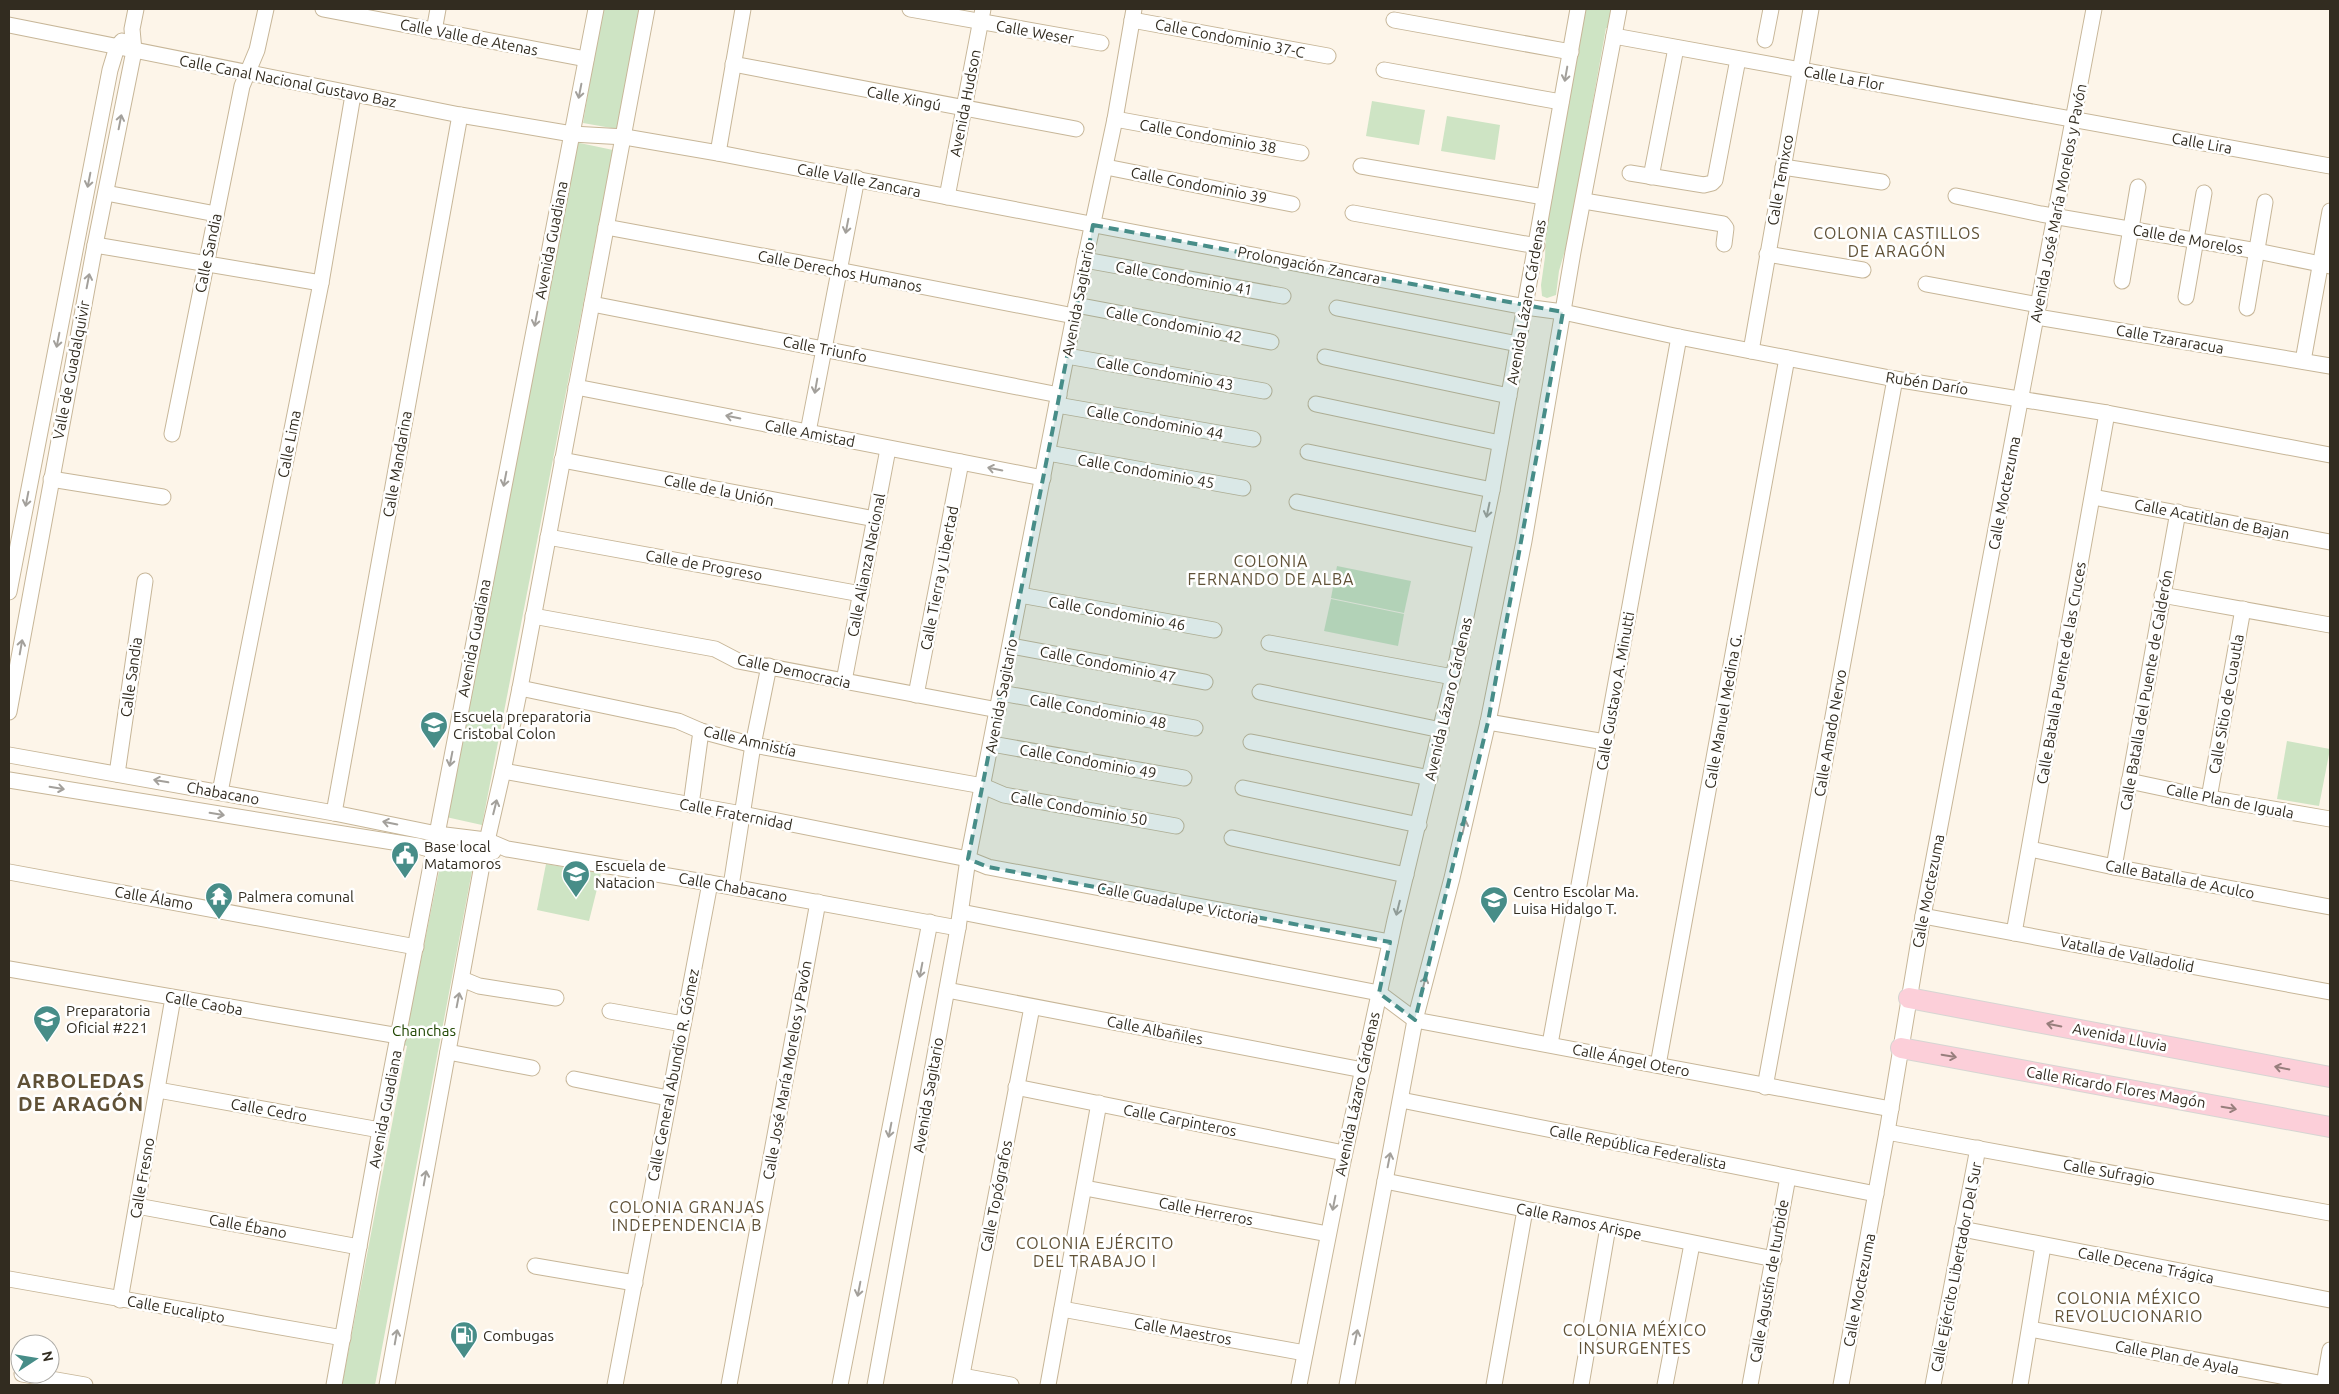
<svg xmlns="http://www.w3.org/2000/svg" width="2339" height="1394" font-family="Ubuntu,sans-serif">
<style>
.green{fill:#cee4c4}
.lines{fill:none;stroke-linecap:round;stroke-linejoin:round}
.minor-casing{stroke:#c7b698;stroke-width:17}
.major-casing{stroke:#d6d5d2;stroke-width:22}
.minor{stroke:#fff;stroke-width:15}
.major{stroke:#fccfd9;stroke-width:20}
.oneway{stroke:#a3a09b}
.oneway2{stroke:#977e7c}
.marked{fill:#478d88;fill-opacity:0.2;stroke:#478d88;stroke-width:4;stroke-dasharray:10 6;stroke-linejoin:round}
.labels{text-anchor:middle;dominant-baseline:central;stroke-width:5;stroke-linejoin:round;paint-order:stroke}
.street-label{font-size:15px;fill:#322c20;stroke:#fff}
.poi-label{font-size:15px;fill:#322c20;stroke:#fff;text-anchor:start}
.park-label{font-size:15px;fill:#1f4601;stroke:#fff}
.neighbourhood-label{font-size:16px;letter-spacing:1px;fill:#605136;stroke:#fff}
.district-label{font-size:20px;font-weight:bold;letter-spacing:1px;fill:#605136;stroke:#fff}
</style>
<rect width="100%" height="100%" fill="#fdf5e9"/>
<!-- green -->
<g class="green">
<polygon points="602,9 640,9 617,129 583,123"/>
<polygon points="1584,9 1612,9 1608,28 1606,28 1568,240 1559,271 1556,295 1547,298 1542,296 1541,285 1545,257 1546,229"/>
<polygon points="1372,101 1425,110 1419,145 1366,136"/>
<polygon points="1447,116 1500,125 1495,160 1441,151"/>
<polygon points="575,142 613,150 482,825 446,817"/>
<polygon points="1337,566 1411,581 1404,613 1331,598"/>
<polygon points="1331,599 1404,614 1398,646 1324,631"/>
<polygon points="2287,741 2330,749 2319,806 2277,799"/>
<polygon points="546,864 601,873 589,921 537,910"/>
<polygon points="440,866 472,871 375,1385 342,1385 407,1046 404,1045"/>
</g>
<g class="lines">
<!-- minor casing -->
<g class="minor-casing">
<g id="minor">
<polyline points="323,9 586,59"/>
<polyline points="910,9 1101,43"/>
<polyline points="1132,20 1328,56"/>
<polyline points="1394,20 1571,52"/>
<polyline points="9,25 460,115 572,134 625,137 718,153 1525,307 1563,312 1679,337 1895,379 2107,413 2330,455"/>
<polyline points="434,31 438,9"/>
<polyline points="1614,36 2330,166"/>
<polyline points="1765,40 1771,9"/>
<polyline points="733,64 1076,129"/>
<polyline points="1384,70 1561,102"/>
<polyline points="1115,119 1301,153"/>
<polyline points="718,153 743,9"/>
<polyline points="1361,166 1544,197"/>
<polyline points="1106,167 1292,204"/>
<polyline points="1783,167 1882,182"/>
<polyline points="1630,173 1704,185 1712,183 1715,180 1738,59"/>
<polyline points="1651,177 1676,48"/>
<polyline points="106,193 216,214"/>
<polyline points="1956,196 2041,214 2257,251 2330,266"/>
<polyline points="947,197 983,9"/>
<polyline points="1584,201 1723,224 1726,228 1724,244"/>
<polyline points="1353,213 1537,246"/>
<polyline points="606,227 838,270 1074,316"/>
<polyline points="95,245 321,283"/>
<polyline points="1767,254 1863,270"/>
<polyline points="1085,260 1283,296"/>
<polyline points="2122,281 2138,187"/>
<polyline points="1926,284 2039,305"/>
<polyline points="2186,297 2204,193"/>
<polyline points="592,304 1059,395"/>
<polyline points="1076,305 1271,342"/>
<polyline points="1337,308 1518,344"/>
<polyline points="2247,308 2265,202"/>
<polyline points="2037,317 2330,366"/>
<polyline points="1751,351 1811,9"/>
<polyline points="1067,356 1264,391"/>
<polyline points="1325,357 1509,396"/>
<polyline points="2303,361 2330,211"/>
<polyline points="576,387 1043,478"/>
<polyline points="1316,404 1500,443"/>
<polyline points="1057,405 1253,439"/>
<polyline points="808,432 857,178"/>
<polyline points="172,434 242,86 257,50 266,9"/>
<polyline points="1308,452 1492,490"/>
<polyline points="1048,453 1243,488"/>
<polyline points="562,460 875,519"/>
<polyline points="51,479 163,497"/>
<polyline points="2093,497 2330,542"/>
<polyline points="1297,502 1481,541"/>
<polyline points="548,537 861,594"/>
<polyline points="9,592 110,70 117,47 122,41"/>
<polyline points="1020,595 1214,630"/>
<polyline points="2162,595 2330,625"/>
<polyline points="533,616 715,649 738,661 998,710"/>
<polyline points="1269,643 1453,677"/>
<polyline points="1011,646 1205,682"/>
<polyline points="844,681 888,449"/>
<polyline points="520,688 678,721 701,731 753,745 983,786 1004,795 1176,826"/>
<polyline points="1260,692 1441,730"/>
<polyline points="1001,693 1195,728"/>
<polyline points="916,695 961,462"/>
<polyline points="9,712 95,245 134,51 132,29 136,9"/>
<polyline points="1488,722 1605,742"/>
<polyline points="1251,742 1430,778"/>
<polyline points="992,744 1184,778"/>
<polyline points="9,755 334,813 437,834 486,840 507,849 710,883 958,928"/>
<polyline points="503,771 742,814 968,859 988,867 1390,942"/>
<polyline points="117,774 145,581"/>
<path d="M9,780L418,846C440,853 470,857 493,852"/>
<polyline points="2129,781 2209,798 2330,819"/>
<polyline points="1243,788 1419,825"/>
<polyline points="220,792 321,283 353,95"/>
<polyline points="2209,798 2243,609"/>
<polyline points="691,805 701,731"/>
<polyline points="334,813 460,115"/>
<polyline points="1232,838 1406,875"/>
<polyline points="2030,849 2114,867 2330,907"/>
<polyline points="2114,867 2178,512"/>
<polyline points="9,872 416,947"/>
<polyline points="731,886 753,745 769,666"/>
<polyline points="961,912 1379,993 1415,1020 1891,1109"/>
<polyline points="1923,916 2330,992"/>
<polyline points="2014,933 2107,413"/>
<polyline points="9,969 399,1036"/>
<polyline points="462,979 479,986 556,998"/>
<polyline points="947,990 1363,1070"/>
<polyline points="610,1011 683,1024"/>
<polyline points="1550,1044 1679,337"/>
<polyline points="448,1052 532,1068"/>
<polyline points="1658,1065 1787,358"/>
<polyline points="574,1079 668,1098"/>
<polyline points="1016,1087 1344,1153"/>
<polyline points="1765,1087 1895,379"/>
<polyline points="158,1090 380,1130"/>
<polyline points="1401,1100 1876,1194"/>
<polyline points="1887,1132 2330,1213"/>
<polyline points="1385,1181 1774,1259"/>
<polyline points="1085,1188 1328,1234"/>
<polyline points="137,1206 359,1247"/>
<polyline points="1962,1229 2330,1300"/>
<polyline points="535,1266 635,1283"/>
<polyline points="9,1279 343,1338"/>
<polyline points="120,1300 173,998"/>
<polyline points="1062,1309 1305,1353"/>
<polyline points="2030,1329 2324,1384"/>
<polyline points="22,1374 85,1385"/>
<polyline points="962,1376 1011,1385"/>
<polyline points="334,1385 380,1130 596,9"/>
<polyline points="387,1385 484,854 503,771 520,688 647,9"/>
<polyline points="615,1385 710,883"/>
<polyline points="729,1385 818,902"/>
<polyline points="840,1385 930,922"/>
<polyline points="875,1385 958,928 968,859 1085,260 1115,119 1134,9"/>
<polyline points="960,1385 1032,1007"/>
<polyline points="1048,1385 1099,1103"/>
<polyline points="1299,1385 1342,1166 1395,920 1457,660 1492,490 1578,9"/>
<polyline points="1347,1385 1415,1020 1452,878 1488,722 1524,541 1573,252 1619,9"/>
<polyline points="1494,1385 1525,1210"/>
<polyline points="1581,1385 1608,1227"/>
<polyline points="1665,1385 1692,1244"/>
<polyline points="1750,1385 1788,1177"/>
<polyline points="1841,1385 1887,1132 1923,916 2094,9"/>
<polyline points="1933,1385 1978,1148"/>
<polyline points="2020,1385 2043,1246"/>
<polyline points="2324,1385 2330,1350"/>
</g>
</g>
<!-- major casing -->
<g class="major-casing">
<g id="major">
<polyline points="1909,998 2330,1077"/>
<polyline points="1901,1048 2330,1127"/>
</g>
</g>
<!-- minor -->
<use href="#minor" class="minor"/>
<!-- major -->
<use href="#major" class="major"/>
</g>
<!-- one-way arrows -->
<defs><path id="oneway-shaft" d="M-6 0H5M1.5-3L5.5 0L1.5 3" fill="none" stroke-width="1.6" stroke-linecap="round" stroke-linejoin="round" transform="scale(1.25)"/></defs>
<g class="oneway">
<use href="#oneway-shaft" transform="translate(1566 74) rotate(100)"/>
<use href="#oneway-shaft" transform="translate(580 91) rotate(101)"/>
<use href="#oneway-shaft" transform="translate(120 122) rotate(-79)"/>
<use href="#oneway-shaft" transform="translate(89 180) rotate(101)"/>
<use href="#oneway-shaft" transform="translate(847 226) rotate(101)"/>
<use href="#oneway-shaft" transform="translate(88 281) rotate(-79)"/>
<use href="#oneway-shaft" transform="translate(536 319) rotate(101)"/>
<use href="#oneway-shaft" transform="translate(58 340) rotate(101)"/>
<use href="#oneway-shaft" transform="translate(816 386) rotate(100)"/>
<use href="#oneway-shaft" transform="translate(733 417) rotate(-169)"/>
<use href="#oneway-shaft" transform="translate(995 469) rotate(-169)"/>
<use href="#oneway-shaft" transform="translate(505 479) rotate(101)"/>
<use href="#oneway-shaft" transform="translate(27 499) rotate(101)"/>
<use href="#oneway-shaft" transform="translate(1488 510) rotate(102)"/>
<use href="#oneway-shaft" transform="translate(21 647) rotate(-80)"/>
<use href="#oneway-shaft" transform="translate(451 759) rotate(101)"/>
<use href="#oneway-shaft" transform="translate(161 781) rotate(-170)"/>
<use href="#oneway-shaft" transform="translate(57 788) rotate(9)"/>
<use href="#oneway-shaft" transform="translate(495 807) rotate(-76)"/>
<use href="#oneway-shaft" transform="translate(217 814) rotate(9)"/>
<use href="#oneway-shaft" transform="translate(390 823) rotate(-169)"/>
<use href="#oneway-shaft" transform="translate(1464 827) rotate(-77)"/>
<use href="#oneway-shaft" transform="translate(1398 908) rotate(104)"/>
<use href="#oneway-shaft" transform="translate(921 970) rotate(101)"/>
<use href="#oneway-shaft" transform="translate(1424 984) rotate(-75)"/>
<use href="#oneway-shaft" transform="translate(458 1000) rotate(-79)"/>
<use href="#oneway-shaft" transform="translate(890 1130) rotate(101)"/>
<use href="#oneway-shaft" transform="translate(1389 1160) rotate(-79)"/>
<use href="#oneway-shaft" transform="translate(425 1178) rotate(-80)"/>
<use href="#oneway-shaft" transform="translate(1334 1203) rotate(101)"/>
<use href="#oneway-shaft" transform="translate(859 1289) rotate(101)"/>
<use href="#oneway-shaft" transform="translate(396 1337) rotate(-80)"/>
<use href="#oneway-shaft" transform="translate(1356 1337) rotate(-78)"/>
</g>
<g class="oneway2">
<use href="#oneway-shaft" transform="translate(2054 1025) rotate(-169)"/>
<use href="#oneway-shaft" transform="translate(1949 1056) rotate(10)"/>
<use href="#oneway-shaft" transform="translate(2282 1068) rotate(-169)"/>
<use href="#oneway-shaft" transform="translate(2229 1108) rotate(10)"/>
</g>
<!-- marked area -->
<path class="marked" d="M1093,225L1563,312L1488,722L1415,1020L1379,993L1390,942L988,867L968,859Z"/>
<!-- icons -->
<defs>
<g id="school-pin" transform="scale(1.4375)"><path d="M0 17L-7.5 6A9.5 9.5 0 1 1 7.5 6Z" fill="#478d88" stroke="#fff"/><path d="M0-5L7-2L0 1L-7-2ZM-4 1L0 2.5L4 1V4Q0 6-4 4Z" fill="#fff"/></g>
<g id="civic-pin" transform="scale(1.4375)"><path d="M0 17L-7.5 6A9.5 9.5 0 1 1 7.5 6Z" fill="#478d88" stroke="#fff"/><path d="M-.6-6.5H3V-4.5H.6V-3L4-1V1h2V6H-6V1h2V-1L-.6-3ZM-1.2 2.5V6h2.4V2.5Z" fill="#fff"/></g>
<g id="temple-pin" transform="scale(1.4375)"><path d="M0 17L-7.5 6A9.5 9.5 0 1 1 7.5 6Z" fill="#478d88" stroke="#fff"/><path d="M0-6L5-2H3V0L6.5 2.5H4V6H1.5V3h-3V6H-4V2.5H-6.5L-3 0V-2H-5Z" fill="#fff"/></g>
<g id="fuel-pin" transform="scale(1.4375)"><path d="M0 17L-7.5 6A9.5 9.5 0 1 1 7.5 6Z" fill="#478d88" stroke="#fff"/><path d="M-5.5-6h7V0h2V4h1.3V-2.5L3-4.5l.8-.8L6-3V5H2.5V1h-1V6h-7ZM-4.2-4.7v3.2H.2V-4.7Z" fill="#fff"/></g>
</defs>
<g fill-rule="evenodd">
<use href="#school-pin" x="434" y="725"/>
<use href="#civic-pin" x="405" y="855"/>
<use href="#school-pin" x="576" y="874"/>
<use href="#temple-pin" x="219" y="896"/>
<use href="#school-pin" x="1494" y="900"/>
<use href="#school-pin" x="47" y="1019"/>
<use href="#fuel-pin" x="464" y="1335"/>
</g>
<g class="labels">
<!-- street labels -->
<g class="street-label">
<text transform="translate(1035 32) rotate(10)">Calle Weser</text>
<text transform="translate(469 37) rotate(11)">Calle Valle de Atenas</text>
<text transform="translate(1230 38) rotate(11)">Calle Condominio 37-C</text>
<text transform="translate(1844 78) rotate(10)">Calle La Flor</text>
<text transform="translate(288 81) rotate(11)">Calle Canal Nacional Gustavo Baz</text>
<text transform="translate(904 98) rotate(11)">Calle Xingú</text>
<text transform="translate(965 103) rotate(-79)">Avenida Hudson</text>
<text transform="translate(1208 136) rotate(10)">Calle Condominio 38</text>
<text transform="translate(2202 143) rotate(10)">Calle Lira</text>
<text transform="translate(859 180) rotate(11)">Calle Valle Zancara</text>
<text transform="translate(1780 180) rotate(-80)">Calle Temixco</text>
<text transform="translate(1199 185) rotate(11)">Calle Condominio 39</text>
<text transform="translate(2058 203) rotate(-79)">Avenida José María Morelos y Pavón</text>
<text transform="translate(2188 239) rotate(10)">Calle de Morelos</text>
<text transform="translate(551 240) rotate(-79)">Avenida Guadiana</text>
<text transform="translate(208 253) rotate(-78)">Calle Sandia</text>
<text transform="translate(1309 265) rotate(11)">Prolongación Zancara</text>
<text transform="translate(840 271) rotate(11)">Calle Derechos Humanos</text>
<text transform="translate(1184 278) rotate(10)">Calle Condominio 41</text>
<text transform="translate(1078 299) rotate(-79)">Avenida Sagitario</text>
<text transform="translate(1526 302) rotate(-80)">Avenida Lázaro Cárdenas</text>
<text transform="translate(1174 324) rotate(11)">Calle Condominio 42</text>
<text transform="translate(2170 339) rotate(10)">Calle Tzararacua</text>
<text transform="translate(825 349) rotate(11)">Calle Triunfo</text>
<text transform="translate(71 370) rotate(-79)">Valle de Guadalquivir</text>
<text transform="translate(1165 373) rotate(10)">Calle Condominio 43</text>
<text transform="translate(1927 383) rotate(9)">Rubén Darío</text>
<text transform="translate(1155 422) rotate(10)">Calle Condominio 44</text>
<text transform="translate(810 433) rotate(11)">Calle Amistad</text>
<text transform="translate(289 444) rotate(-79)">Calle Lima</text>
<text transform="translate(397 464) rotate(-80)">Calle Mandarina</text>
<text transform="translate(1146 471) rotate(10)">Calle Condominio 45</text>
<text transform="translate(719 490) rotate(11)">Calle de la Unión</text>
<text transform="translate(2004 493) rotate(-79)">Calle Moctezuma</text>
<text transform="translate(2212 519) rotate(11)">Calle Acatitlan de Bajan</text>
<text transform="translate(704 565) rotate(10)">Calle de Progreso</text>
<text transform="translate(866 565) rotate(-79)">Calle Alianza Nacional</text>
<text transform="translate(939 578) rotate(-79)">Calle Tierra y Libertad</text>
<text transform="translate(1117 613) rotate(10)">Calle Condominio 46</text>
<text transform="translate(474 638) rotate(-79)">Avenida Guadiana</text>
<text transform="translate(1108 664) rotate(11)">Calle Condominio 47</text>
<text transform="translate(794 671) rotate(12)">Calle Democracia</text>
<text transform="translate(2061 673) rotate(-80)">Calle Batalla Puente de las Cruces</text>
<text transform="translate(131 677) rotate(-82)">Calle Sandia</text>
<text transform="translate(2146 690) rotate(-80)">Calle Batalla del Puente de Calderón</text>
<text transform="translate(1615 691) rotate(-80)">Calle Gustavo A. Minutti</text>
<text transform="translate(1001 696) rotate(-79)">Avenida Sagitario</text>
<text transform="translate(1448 699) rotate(-77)">Avenida Lázaro Cárdenas</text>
<text transform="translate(2226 704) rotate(-80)">Calle Sitio de Cuautla</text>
<text transform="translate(1098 711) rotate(10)">Calle Condominio 48</text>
<text transform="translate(1723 711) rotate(-80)">Calle Manuel Medina G.</text>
<text transform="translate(1830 733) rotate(-80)">Calle Amado Nervo</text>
<text transform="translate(750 741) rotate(13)">Calle Amnistía</text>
<text transform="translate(1088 761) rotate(10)">Calle Condominio 49</text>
<text transform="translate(223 793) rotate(10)">Chabacano</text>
<text transform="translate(2230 801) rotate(11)">Calle Plan de Iguala</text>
<text transform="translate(1079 808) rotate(10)">Calle Condominio 50</text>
<text transform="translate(736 814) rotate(11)">Calle Fraternidad</text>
<text transform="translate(2180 879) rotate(11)">Calle Batalla de Aculco</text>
<text transform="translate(733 887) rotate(10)">Calle Chabacano</text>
<text transform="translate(1928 891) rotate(-79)">Calle Moctezuma</text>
<text transform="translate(154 898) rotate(10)">Calle Álamo</text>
<text transform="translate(1178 903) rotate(11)">Calle Guadalupe Victoria</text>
<text transform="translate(2127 954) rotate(11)">Vatalla de Valladolid</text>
<text transform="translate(204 1003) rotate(10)">Calle Caoba</text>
<text transform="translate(1155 1030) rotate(11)">Calle Albañiles</text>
<text transform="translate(2120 1037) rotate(11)">Avenida Lluvia</text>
<text transform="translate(1631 1060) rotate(11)">Calle Ángel Otero</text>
<text transform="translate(787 1070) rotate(-80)">Calle José María Morelos y Pavón</text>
<text transform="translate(673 1075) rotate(-79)">Calle General Abundio R. Gómez</text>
<text transform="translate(2116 1087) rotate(10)">Calle Ricardo Flores Magón</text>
<text transform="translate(1357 1094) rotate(-78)">Avenida Lázaro Cárdenas</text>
<text transform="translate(928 1095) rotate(-80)">Avenida Sagitario</text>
<text transform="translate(385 1109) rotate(-79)">Avenida Guadiana</text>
<text transform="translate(269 1110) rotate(10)">Calle Cedro</text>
<text transform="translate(1180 1120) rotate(11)">Calle Carpinteros</text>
<text transform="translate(1638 1147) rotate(11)">Calle República Federalista</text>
<text transform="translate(2109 1172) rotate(10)">Calle Sufragio</text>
<text transform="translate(142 1178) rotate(-80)">Calle Fresno</text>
<text transform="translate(996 1196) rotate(-79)">Calle Topógrafos</text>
<text transform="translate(1206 1211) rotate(11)">Calle Herreros</text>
<text transform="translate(1579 1221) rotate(12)">Calle Ramos Arispe</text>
<text transform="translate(248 1226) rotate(10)">Calle Ébano</text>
<text transform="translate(2146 1265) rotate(11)">Calle Decena Trágica</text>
<text transform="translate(1956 1267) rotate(-79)">Calle Ejército Libertador Del Sur</text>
<text transform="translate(1769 1281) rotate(-80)">Calle Agustín de Iturbide</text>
<text transform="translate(1859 1290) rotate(-79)">Calle Moctezuma</text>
<text transform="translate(176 1309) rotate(10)">Calle Eucalipto</text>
<text transform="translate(1183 1331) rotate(10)">Calle Maestros</text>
<text transform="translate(2177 1357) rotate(11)">Calle Plan de Ayala</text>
</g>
<!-- poi labels -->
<g class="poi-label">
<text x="453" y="716">Escuela preparatoria<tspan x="453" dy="17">Cristobal Colon</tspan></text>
<text x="424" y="846">Base local<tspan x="424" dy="17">Matamoros</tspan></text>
<text x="595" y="865">Escuela de<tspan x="595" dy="17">Natacion</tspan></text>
<text x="1513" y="891">Centro Escolar Ma.<tspan x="1513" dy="17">Luisa Hidalgo T.</tspan></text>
<text x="238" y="896">Palmera comunal</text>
<text x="66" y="1010">Preparatoria<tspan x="66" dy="17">Oficial #221</tspan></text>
<text x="483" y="1335">Combugas</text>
</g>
<!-- park labels -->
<g class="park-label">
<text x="424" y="1030">Chanchas</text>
</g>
<!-- neighbourhood labels -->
<g class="neighbourhood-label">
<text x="1897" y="233">COLONIA CASTILLOS<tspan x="1897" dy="18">DE ARAGÓN</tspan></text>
<text x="1271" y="561">COLONIA<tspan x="1271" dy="18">FERNANDO DE ALBA</tspan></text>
<text x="687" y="1207">COLONIA GRANJAS<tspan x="687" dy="18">INDEPENDENCIA B</tspan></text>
<text x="1095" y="1243">COLONIA EJÉRCITO<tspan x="1095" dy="18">DEL TRABAJO I</tspan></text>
<text x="2129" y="1298">COLONIA MÉXICO<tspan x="2129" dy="18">REVOLUCIONARIO</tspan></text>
<text x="1635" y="1330">COLONIA MÉXICO<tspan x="1635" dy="18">INSURGENTES</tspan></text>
</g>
<!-- district labels -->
<g class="district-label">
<text x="81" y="1080">ARBOLEDAS<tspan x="81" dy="23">DE ARAGÓN</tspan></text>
</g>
</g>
<!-- border -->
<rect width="2339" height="1394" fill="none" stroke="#322c20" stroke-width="20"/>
<!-- north arrow -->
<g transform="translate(35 1359) rotate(78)"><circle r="24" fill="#ffffff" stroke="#adaba6"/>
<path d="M0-4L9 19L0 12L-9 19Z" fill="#478d88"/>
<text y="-8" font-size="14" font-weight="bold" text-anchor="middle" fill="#322c20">N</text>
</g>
</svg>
